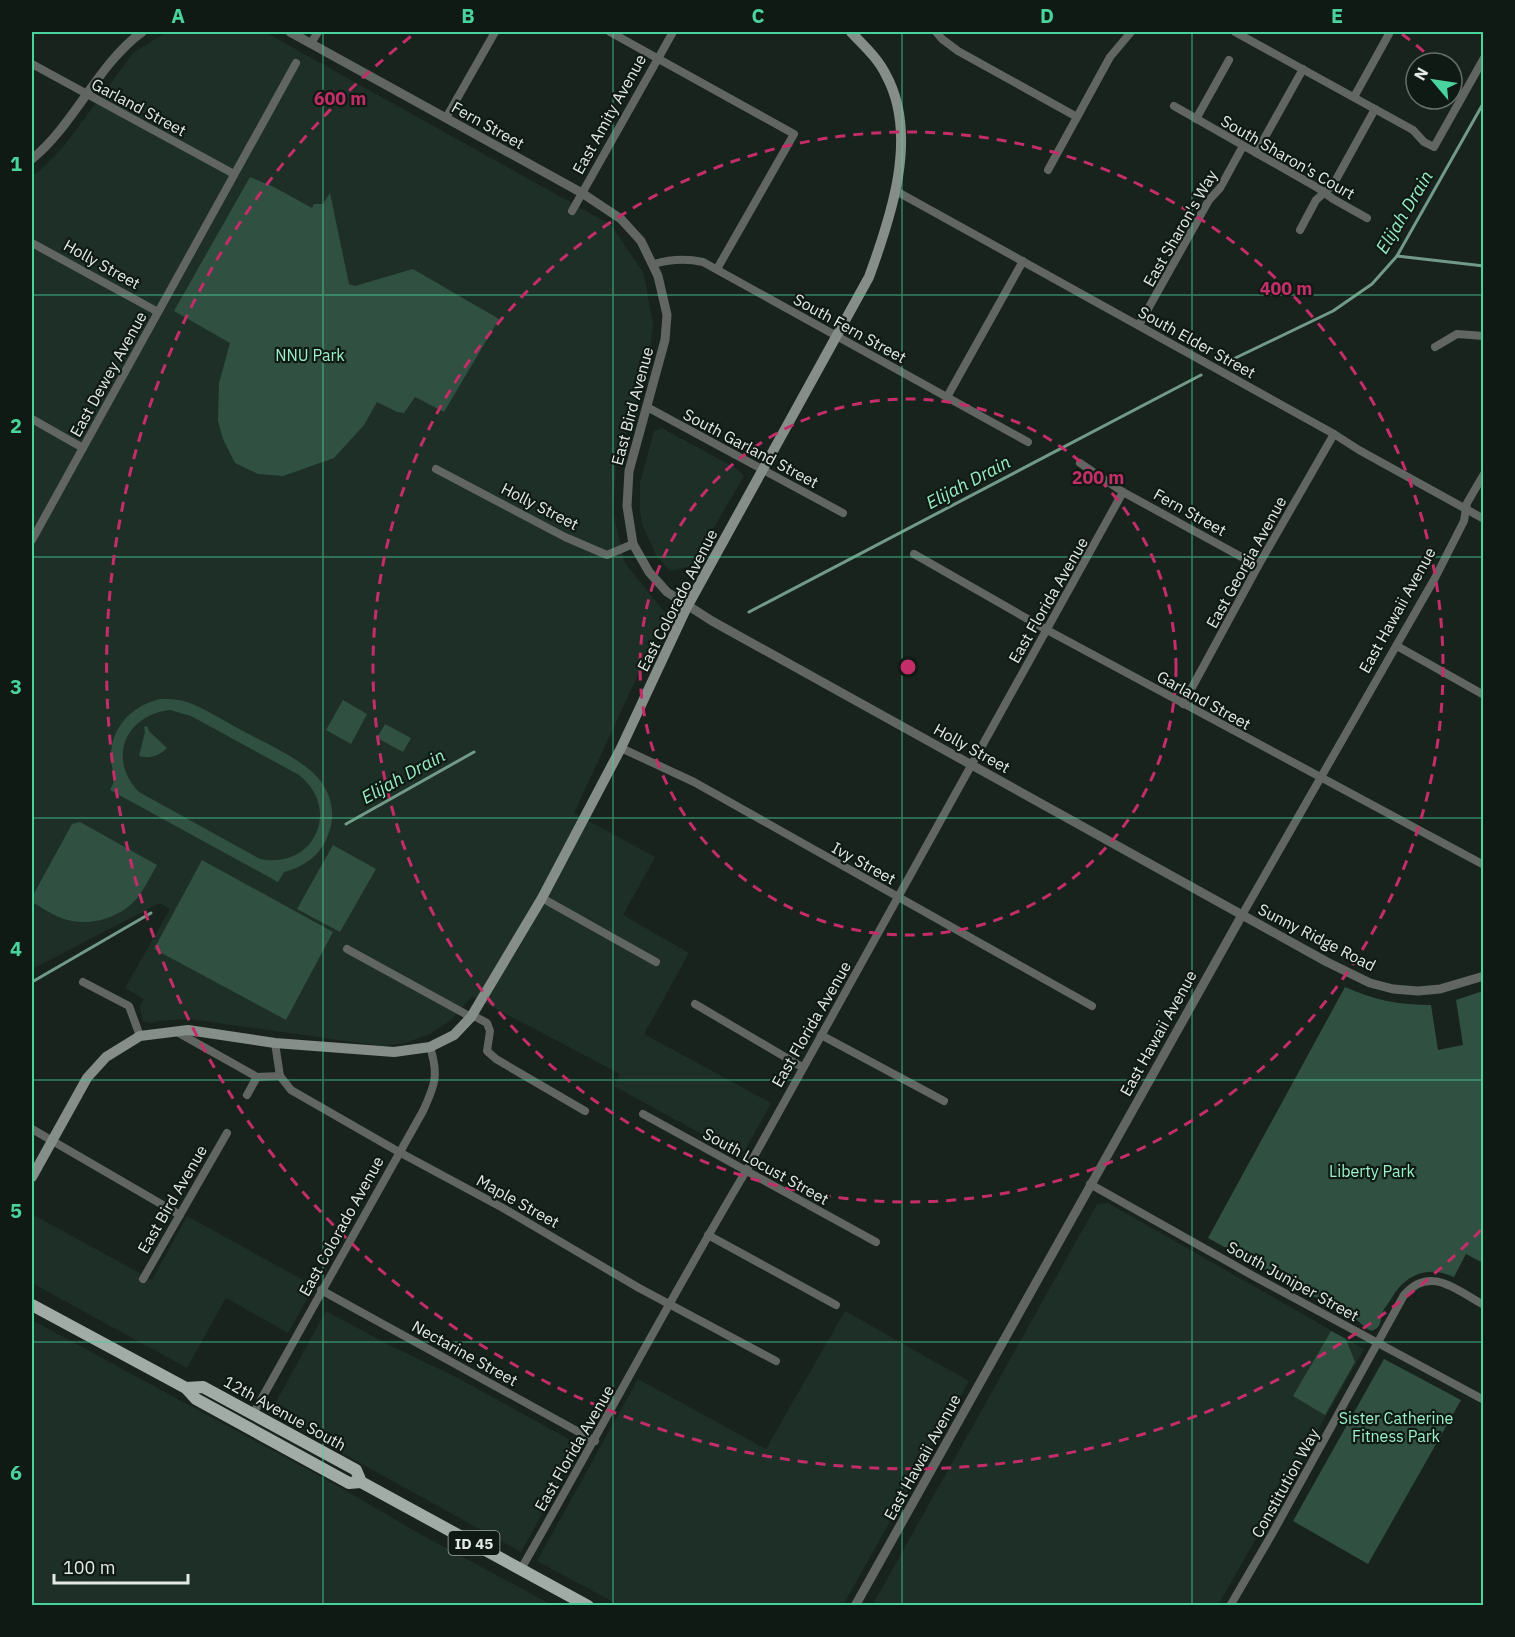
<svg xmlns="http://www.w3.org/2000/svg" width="1515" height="1637" font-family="'IBM Plex Sans',sans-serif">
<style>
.built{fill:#1e2f27}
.green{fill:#305041;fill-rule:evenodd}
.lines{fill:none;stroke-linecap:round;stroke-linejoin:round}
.stream{stroke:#729a88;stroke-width:3}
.minor{stroke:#616663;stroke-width:8}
.tertiary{stroke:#616663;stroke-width:9}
.secondary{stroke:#868e89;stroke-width:10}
.primary{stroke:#a2aca7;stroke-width:12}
.grid{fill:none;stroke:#49d49d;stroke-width:1.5;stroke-opacity:0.55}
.ring{fill:none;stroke:#c52d69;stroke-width:3;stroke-dasharray:10 8}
.labels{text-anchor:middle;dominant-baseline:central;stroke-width:4.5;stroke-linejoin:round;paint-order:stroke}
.shield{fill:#101a15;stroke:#a4aca7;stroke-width:1.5}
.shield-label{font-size:15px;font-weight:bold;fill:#e3eae6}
.street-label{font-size:16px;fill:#e3eae6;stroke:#101a15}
.park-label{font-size:16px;fill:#9bf0c8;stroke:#101a15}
.water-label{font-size:18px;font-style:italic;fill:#97ecc4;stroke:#101a15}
.centre{fill:#c52d69;stroke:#101a15;stroke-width:3}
.ring-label{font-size:18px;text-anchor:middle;font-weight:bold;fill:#c52d69;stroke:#101a15;stroke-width:4.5;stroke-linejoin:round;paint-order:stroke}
.neatline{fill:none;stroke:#49d49d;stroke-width:2}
.grid-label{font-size:20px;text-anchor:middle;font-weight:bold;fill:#49d49d}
</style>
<rect width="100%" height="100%" fill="#19231e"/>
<!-- built -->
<g class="built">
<polygon points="167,32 265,32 611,225 644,274 653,325 647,371 616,465 613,513 625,563 666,614 574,813 655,857 623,915 689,953 644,1034 771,1103 745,1150 736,1153 614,1086 620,1074 472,996 451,1020 430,1034 405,1043 382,1046 190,1019 158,1021 150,1023 143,1021 140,1006 144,999 125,988 170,909 160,903 32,969 32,176 41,170 64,146 134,52"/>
<polygon points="662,428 737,469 744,476 691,566 670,571 656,555 642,524 640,511 640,483 654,431"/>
<polygon points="1108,1203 1364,1349 1218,1605 872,1606 1097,1204"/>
<polygon points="32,1214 152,1280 187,1216 314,1286 288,1333 226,1298 187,1368 32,1283"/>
<polygon points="326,1311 389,1345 452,1375 576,1443 577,1450 521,1552 277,1417 273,1413 272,1409"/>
<polygon points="845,1311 969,1381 843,1605 619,1605 537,1561 638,1379 766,1449"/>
<polygon points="32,1320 336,1485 420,1534 552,1605 32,1605"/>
</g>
<!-- green -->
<g class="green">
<polygon points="250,177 274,187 312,208 314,204 323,204 330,193 349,284 355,286 413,269 499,319 444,412 415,397 404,413 397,412 377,402 364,425 334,458 283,476 258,474 235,463 223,439 218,421 219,383 230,343 174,311"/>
<path d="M160,699C169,699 178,699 187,702C206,709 224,721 241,730C263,742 304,760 319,779C332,795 336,816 328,835C321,855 304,867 284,872L278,882L110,790C118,777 112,774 111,759C110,728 131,706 160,699ZM170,710L191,716L299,775C342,809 314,870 260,859L139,792C107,759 125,715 170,710Z"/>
<polygon points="343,700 367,714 351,744 326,730"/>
<polygon points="385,724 411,738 403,752 377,738"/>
<path d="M147,726L149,731L167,748C159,756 150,759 139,756L145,732L144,727Z"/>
<path d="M80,822L157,865C151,875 145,888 138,897C120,919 87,928 61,918C51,914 41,907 32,902V897L72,824Z"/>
<polygon points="333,845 376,869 340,932 297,909"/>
<polygon points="202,860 333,932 286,1020 154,949"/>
<path d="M1345,987C1374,1000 1399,1005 1431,1005L1438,1050L1463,1045L1456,1000L1483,991V1263L1466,1254L1454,1277C1428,1265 1405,1274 1391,1299C1388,1304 1383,1309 1382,1315C1380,1320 1381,1324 1377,1328C1370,1335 1363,1325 1358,1321L1208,1238Z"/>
<polygon points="1331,1331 1346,1339 1355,1362 1325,1415 1293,1396"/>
<polygon points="1384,1359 1461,1400 1368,1564 1293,1521"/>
</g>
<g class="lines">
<!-- stream -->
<g class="stream">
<polyline points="1397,256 1484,266"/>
<polyline points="1227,362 1333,311 1372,284 1397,256 1484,102"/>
<polyline points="749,612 1201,375"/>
<polyline points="346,824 474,752"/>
<polyline points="32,982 151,913"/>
</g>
<!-- minor -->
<g class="minor">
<polyline points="610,32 794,134 717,269"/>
<polyline points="936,32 942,39 958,51 1077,117"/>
<polyline points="1235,32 1413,130 1424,142 1434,147 1484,58"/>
<polyline points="311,43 318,32"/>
<polyline points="32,64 234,174"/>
<polyline points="1354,97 1390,32"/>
<polyline points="1174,106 1318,188 1333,199 1367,218"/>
<polyline points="446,118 495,32"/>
<polyline points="1196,119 1229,60"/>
<polyline points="1256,153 1303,69"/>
<polyline points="1048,170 1110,57 1131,32"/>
<polyline points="896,191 1334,434 1359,450 1484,519"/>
<polyline points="572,211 673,32"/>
<polyline points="1300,230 1316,200 1333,185 1375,109"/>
<polyline points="32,243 158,312"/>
<path d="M654,264C671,259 685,258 703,262L1028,442"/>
<polyline points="1139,325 1209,200 1220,188 1243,146"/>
<polyline points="1435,347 1457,334 1484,336"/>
<polyline points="947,397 1023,261"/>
<polyline points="647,407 843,513"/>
<polyline points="32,419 83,448"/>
<polyline points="1080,463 1123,492 1258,566"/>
<polyline points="436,469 565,537 607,555 633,544"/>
<polyline points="32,540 296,63"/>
<polyline points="914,554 1047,630 1484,865"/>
<polyline points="1397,646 1484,695"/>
<polyline points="1183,704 1258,566 1334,434"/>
<polyline points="621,748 694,782 1092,1006"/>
<polyline points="542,898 656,962"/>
<polyline points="1242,915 1435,578 1464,521 1467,503 1484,474"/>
<polyline points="347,949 471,1017"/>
<polyline points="83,982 129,1006 140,1036"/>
<polyline points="695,1004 802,1067"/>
<polyline points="472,1015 487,1023 490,1031 487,1051 496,1059 585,1111"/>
<polyline points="177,1032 257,1077"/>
<polyline points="821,1035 944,1101"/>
<polyline points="275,1043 280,1076 291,1090 399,1152 503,1208 639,1288 776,1361"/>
<polyline points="247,1095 257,1077 280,1076"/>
<polyline points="643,1114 876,1242"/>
<polyline points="32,1129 180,1215"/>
<polyline points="1090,1184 1257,1278 1484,1400"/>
<polyline points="708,1235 836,1305"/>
<polyline points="143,1279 227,1133"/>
<polyline points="321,1290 595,1441"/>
<path d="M253,1414L423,1111C435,1085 439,1075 430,1047"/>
<path d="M521,1569C597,1437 668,1302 746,1171L1123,492"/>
<path d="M1230,1606L1272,1534L1404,1295C1430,1265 1456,1290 1484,1305"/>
</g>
<!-- tertiary -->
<g class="tertiary">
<polyline points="290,32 582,193 621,219 641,241 658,276 667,315 665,340 629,471 627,506 633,544 649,572 667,592 712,621 1327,962 1370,983 1393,989 1418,991 1440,989 1484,976"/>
<path d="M32,159C74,125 98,64 142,32"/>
<polyline points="855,1606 1242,915"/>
</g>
<!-- secondary -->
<path class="secondary" d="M32,1177L87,1078L106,1057L140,1036L188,1030L275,1043L394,1052L430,1047L454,1035L471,1017L542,898L621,748L687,607L869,277C891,217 919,135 886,75C878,58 863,45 851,32"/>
<!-- primary -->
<g class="primary">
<polyline points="32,1305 186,1388 196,1399 349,1483 361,1482"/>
<polyline points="186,1388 203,1387 356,1470 361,1482 588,1606"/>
</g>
</g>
<!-- grid -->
<path class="grid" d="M323,32V1606M613,32V1606M902,32V1606M1192,32V1606M32,295H1484M32,557H1484M32,818H1484M32,1080H1484M32,1342H1484"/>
<!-- distance rings -->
<g class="ring">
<circle cx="908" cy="667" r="268"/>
<circle cx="908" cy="667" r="535"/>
<path d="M1481 1230A803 803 0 1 1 414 34M1402 34A803 803 0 0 1 1435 61"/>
</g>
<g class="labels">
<!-- shield labels -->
<rect class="shield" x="448.5" y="1531" width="51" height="24" rx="4.5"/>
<g class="shield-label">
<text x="474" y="1543">ID 45</text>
</g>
<!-- street labels -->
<g class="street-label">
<text transform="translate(139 107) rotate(28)">Garland Street</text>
<text transform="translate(609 114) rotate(-61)">East Amity Avenue</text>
<text transform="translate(488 125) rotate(29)">Fern Street</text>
<text transform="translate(1288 157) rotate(30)">South Sharon's Court</text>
<text transform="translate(1180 228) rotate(-60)">East Sharon's Way</text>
<text transform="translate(102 264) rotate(29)">Holly Street</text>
<text transform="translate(850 328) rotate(29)">South Fern Street</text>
<text transform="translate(1197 342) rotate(29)">South Elder Street</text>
<text transform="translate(108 374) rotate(-61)">East Dewey Avenue</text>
<text transform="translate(632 406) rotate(-75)">East Bird Avenue</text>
<text transform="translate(751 448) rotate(28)">South Garland Street</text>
<text transform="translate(540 506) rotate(27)">Holly Street</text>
<text transform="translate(1190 512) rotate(29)">Fern Street</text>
<text transform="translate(1246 562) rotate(-61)">East Georgia Avenue</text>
<text transform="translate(677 600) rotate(-63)">East Colorado Avenue</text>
<text transform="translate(1048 600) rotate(-60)">East Florida Avenue</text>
<text transform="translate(1397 610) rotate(-61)">East Hawaii Avenue</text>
<text transform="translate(1204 700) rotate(29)">Garland Street</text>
<text transform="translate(972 748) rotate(29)">Holly Street</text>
<text transform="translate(864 863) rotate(29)">Ivy Street</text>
<text transform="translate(1317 937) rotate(27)">Sunny Ridge Road</text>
<text transform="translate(811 1024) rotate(-60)">East Florida Avenue</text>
<text transform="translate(1158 1033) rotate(-61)">East Hawaii Avenue</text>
<text transform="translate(766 1166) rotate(29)">South Locust Street</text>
<text transform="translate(172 1199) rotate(-60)">East Bird Avenue</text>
<text transform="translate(518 1201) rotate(29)">Maple Street</text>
<text transform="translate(341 1226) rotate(-61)">East Colorado Avenue</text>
<text transform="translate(1293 1281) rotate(29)">South Juniper Street</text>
<text transform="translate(465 1353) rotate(29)">Nectarine Street</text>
<text transform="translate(285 1413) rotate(29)">12th Avenue South</text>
<text transform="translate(574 1448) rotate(-60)">East Florida Avenue</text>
<text transform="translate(922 1457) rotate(-61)">East Hawaii Avenue</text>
<text transform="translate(1285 1483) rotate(-61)">Constitution Way</text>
</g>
<!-- park labels -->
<g class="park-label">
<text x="310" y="355">NNU Park</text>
<text x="1372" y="1171">Liberty Park</text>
<text x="1396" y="1418">Sister Catherine<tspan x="1396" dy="18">Fitness Park</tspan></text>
</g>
<!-- water labels -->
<g class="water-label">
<text transform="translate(1404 212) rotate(-59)">Elijah Drain</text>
<text transform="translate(968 482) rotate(-28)">Elijah Drain</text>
<text transform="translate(403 776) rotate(-29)">Elijah Drain</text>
</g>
</g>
<circle cx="908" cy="667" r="9" class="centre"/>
<g class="ring-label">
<text x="340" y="105">600 m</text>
<text x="1286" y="295">400 m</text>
<text x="1098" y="484">200 m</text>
</g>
<!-- border -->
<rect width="1515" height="1637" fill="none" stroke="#101a15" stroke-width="66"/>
<!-- north arrow -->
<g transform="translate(1434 81) rotate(299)"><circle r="28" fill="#101a15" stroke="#646d69" stroke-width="1.5"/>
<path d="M0-4.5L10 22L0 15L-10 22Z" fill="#49d49d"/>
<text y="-9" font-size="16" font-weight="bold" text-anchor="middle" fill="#e3eae6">N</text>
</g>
<!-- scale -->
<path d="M54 1574v9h134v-9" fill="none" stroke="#e3eae6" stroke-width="3"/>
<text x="63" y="1574" font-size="18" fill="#e3eae6" stroke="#101a15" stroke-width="4.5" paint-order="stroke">100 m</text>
<rect x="33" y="33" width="1449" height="1571" class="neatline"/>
<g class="grid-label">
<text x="178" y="23">A</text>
<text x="468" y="23">B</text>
<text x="758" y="23">C</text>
<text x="1047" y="23">D</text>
<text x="1337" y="23">E</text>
<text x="16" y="171">1</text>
<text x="16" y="433">2</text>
<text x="16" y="694">3</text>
<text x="16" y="956">4</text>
<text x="16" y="1218">5</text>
<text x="16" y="1480">6</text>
</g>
</svg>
